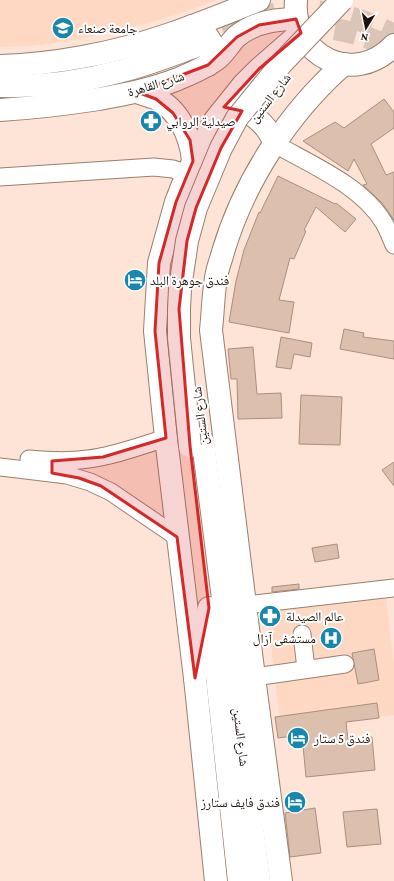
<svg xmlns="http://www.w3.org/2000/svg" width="394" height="881" font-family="'Crimson Pro','Noto Naskh Arabic',serif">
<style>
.built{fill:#fed8c2}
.building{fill:#ddbfae;stroke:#aa8f7e}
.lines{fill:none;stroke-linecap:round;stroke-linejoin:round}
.major-tunnel{stroke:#dbc4b8;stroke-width:22;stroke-dasharray:22 11;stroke-linecap:butt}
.minor-casing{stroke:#9a7f6f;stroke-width:19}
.major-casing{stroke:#9a7f6f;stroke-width:24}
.highway-casing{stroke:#9a7f6f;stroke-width:24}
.minor{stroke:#fff;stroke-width:17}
.major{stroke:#fff;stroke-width:22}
.highway{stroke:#fff;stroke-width:22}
.highway-bridge-casing{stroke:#9a7f6f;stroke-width:24;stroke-linecap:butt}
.highway-bridge{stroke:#fff;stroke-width:22}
.marked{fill:#d62828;fill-opacity:0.2;stroke:#d62828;stroke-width:3;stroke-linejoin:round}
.labels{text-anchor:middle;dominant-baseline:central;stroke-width:4;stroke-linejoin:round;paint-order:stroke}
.poi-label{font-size:13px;fill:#1d120c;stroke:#fff;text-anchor:start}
.street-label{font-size:13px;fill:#1d120c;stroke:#fff}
</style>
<rect width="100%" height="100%" fill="#fde4d6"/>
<!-- built -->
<g class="built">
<polygon points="0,0 216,0 182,13 145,24 75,40 32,46 0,47"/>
<polygon points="386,598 394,665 394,715 281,728 267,611"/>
</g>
<!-- building -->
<g class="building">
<polygon points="384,99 394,112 394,128 371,144 386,175 394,172 394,220 382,203 363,185 367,184 354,159 348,171 303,141 335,122 344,128"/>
<polygon points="278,176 335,204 336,203 356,219 345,232 316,207 304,230 306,231 294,259 290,258 279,300 294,302 289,333 229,322 236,281 244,250 259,212 260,213"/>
<polygon points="344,329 364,333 363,337 394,341 394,359 340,349"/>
<polygon points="281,337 312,343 310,357 294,354 291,369 276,367"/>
<polygon points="253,347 257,394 281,393 282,418 238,419 237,379 231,379 228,349"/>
<polygon points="301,395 342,397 340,445 299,444"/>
<polygon points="394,462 394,486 382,470"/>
<polygon points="337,544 339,558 315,562 312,548"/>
<polygon points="299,584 299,589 272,592 272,587"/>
<polygon points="374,649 379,680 358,684 352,653"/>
<polygon points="377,703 379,718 346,722 348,740 372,737 375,770 306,777 302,735 278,738 275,717"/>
<polygon points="315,808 321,853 290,857 285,813"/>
<polygon points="377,809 381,844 347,847 343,812"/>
</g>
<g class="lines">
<!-- major-tunnel -->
<g class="major-tunnel">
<path d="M302,26C329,27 357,31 382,44"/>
<path d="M194,47C213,37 232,28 252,20C301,3 349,11 394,35"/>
</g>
<!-- minor casing -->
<g class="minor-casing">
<g id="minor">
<path d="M275,144C312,165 362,186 384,223C388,230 391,238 394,245"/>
<polyline points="0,177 154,167 173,169 187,174"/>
<path d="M29,459C49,461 68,462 88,459C114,456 140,446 166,438"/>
<polyline points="0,467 67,475 90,482 111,492 177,537"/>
<polyline points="245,605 394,588"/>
<polyline points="302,634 306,669"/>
<polyline points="254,677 345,664"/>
</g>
</g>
<!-- major casing -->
<g class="major-casing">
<g id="major">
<path d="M296,0C291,57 355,87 394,45"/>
<path d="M192,26C209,33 220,48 208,65"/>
<path d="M0,66C28,65 55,62 82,57C143,47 202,23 259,0"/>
<path d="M0,86C39,87 80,82 118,72C144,66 169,56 194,47"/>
<path d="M137,92C143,94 149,96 155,98C179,109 191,137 193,161"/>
<path d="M225,109C249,108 266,122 275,144"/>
<path d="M0,110C33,108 66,104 99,99C126,94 153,89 178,79C192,73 207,67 218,58C225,52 230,43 236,37C252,23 275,19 296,19"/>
<polyline points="216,881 195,678 166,438 155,331 159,263 176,202 187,174 215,120 243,85 259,69 298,35"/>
<path d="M281,881L254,677L211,330C213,313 213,295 216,278C217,269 221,260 223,252C244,181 289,112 344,64"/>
</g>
</g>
<!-- highway casing -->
<g class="highway-casing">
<g id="highway">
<polyline points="203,442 259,881"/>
<polyline points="212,630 239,881"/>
<polyline points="195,678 209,608"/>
</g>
</g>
<!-- minor -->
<use href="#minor" class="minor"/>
<!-- major -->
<use href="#major" class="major"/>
<!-- highway -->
<use href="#highway" class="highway"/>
<!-- highway-bridge casing -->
<g class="highway-bridge-casing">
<polyline id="highway-bridge" points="190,446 179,338 179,309 180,288 187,241 196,208 221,148 237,118 282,63 342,0"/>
</g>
<!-- highway-bridge -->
<use href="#highway-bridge" class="highway-bridge"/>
</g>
<!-- marked area -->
<path class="marked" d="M296,19L301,33L259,69L224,107L242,111L221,148L196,208L187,241L179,309L190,446L209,608L195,678L177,537L101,486L79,478L52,473V461L103,457L166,438L155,331L159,263L176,202L193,161L190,140L173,113L156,99L137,92L208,65L237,37L259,25Z"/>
<!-- icons -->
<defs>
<g id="university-disc" transform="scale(1.15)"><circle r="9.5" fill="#1887ae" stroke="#fff"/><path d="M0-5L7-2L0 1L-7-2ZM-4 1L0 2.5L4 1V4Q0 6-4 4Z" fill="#fff"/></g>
<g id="pharmacy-disc" transform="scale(1.15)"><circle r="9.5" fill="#1887ae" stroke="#fff"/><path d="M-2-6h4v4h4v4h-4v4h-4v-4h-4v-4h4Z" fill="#fff"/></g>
<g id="hotel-disc" transform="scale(1.15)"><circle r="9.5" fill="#1887ae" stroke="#fff"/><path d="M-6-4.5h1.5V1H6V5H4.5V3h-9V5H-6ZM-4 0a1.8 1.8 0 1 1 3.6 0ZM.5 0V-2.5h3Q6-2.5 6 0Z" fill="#fff"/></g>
<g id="hospital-disc" transform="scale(1.15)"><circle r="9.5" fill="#1887ae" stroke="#fff"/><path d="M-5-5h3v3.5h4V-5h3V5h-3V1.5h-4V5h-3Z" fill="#fff"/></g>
</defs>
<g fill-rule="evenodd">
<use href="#university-disc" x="63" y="28"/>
<use href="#pharmacy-disc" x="151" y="121"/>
<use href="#hotel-disc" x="135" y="280"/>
<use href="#pharmacy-disc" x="270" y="616"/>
<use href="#hospital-disc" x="331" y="638"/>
<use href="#hotel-disc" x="298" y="738"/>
<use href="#hotel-disc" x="295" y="802"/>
</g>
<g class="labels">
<!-- poi labels -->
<g class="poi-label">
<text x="78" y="28">جامعة صنعاء</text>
<text x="166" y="121">صيدلية الروابي</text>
<text x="150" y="280">فندق جوهرة البلد</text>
<text x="286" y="616">عالم الصيدلة</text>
<text x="316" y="638" text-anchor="end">مستشفى آزال</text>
<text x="314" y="738">فندق 5 ستار</text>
<text x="280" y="802" text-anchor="end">فندق فايف ستارز</text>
</g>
<!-- street labels -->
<g class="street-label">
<text transform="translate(156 84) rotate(-17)">شارع القاهرة</text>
<text transform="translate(270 98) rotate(-52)">شارع الستين</text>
<text transform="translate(200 416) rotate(-97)">شارع الستين</text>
<text transform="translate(241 737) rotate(83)">شارع الستين</text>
</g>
</g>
<!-- north arrow -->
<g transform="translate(366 28) rotate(190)" stroke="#ffffff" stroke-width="3" paint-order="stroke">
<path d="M0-3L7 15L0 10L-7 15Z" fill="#1d120c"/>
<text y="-6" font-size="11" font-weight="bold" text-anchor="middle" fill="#1d120c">N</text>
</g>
</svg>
